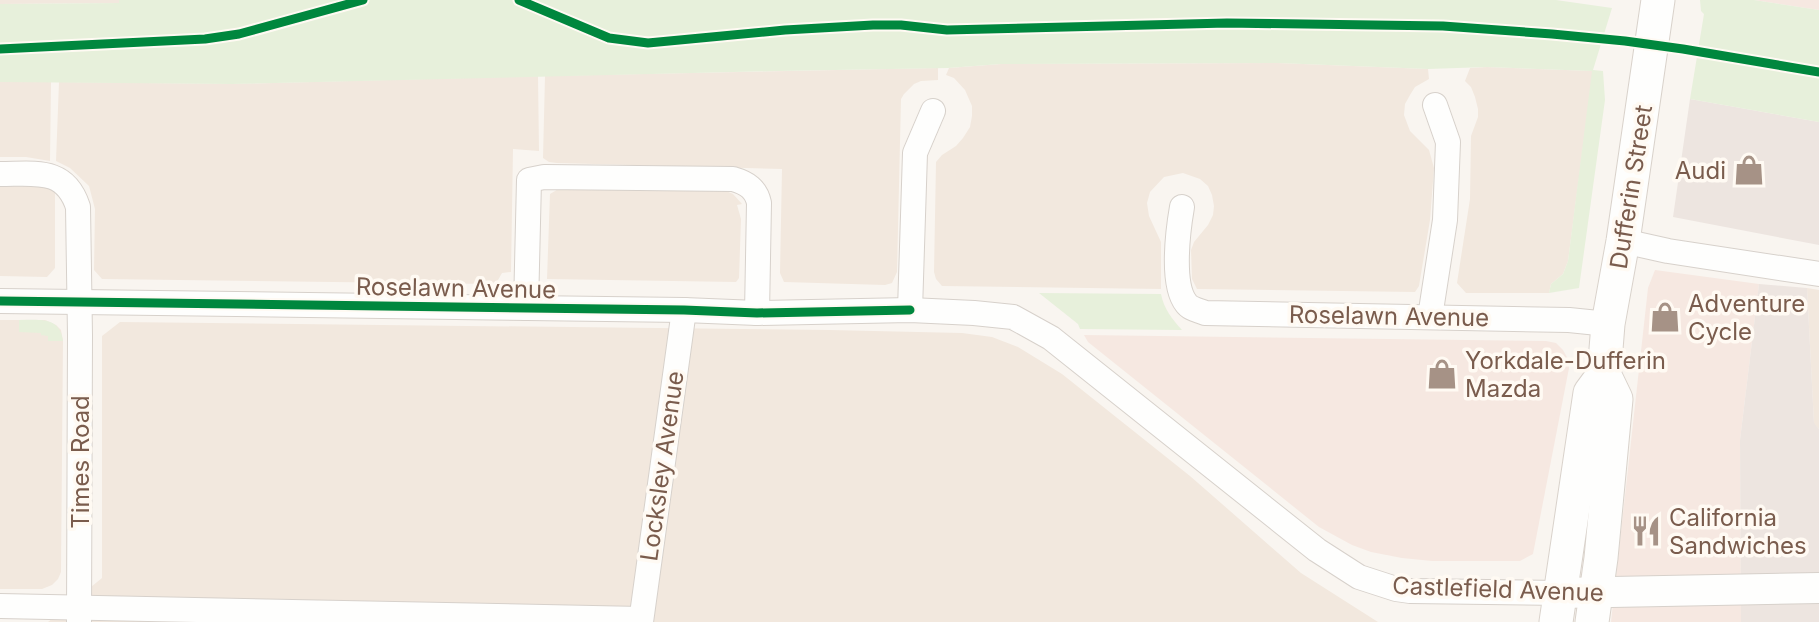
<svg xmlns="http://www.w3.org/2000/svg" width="1819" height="622" font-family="Inter,sans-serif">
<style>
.residential{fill:#f2e8de}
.commercial{fill:#f6e8e1}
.industrial{fill:#ede5e0}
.green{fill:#e7f0db}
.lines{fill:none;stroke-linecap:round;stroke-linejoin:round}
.minor-casing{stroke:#d7d1cb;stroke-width:26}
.tertiary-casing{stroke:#d7d1cb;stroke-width:32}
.secondary-casing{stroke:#d9d2cb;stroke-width:35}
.minor{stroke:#fefefd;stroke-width:24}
.tertiary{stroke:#fefefd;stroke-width:30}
.secondary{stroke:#fefefd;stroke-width:33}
.cycleway-casing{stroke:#fffaf3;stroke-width:13}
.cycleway{stroke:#00873e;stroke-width:9}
.labels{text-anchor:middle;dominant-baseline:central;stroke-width:7;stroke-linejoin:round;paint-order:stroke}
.poi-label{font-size:24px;fill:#7a5c4d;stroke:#fffaf3;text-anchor:start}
.street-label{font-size:24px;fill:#7a5c4d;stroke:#fffaf3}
</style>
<rect width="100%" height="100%" fill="#f9f5f0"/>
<!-- residential -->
<g class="residential">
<polygon points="0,0 119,0 119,3 0,4"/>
<polygon points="1278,63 1428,69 1429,79 1415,87 1410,95 1405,104 1404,115 1410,131 1429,150 1434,168 1430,220 1419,286 1415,292 1197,289 1192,279 1191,250 1194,242 1208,225 1213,215 1214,206 1212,195 1208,186 1200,179 1183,173 1164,177 1150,192 1147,203 1149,216 1161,242 1161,289 942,286 936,279 934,272 936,162 942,155 956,146 963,138 970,127 972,116 972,106 965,90 954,78 946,75 949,68 1001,64"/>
<polygon points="1487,67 1593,71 1568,261 1563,274 1551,284 1549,293 1466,293 1457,283 1470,199 1471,136 1478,117 1478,109 1475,97 1471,87 1465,81 1470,68"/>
<polygon points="938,68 938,80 921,81 914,84 904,94 901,99 897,272 892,283 885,285 784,282 780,273 782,169 557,163 549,162 543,158 545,76"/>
<polygon points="538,76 539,151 513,149 511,272 502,273 498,280 491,284 102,279 94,270 95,209 89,186 70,168 56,161 59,82 232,84"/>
<polygon points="0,82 51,82 50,161 26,157 0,157"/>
<polygon points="0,184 39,185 55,190 55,268 47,277 0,276"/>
<polygon points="560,188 724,190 733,194 742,204 737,205 741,219 739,278 736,282 547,279 550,194"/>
<polygon points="1807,288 1819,290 1819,429 1814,424"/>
<polygon points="0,320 45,320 56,325 61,330 63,341 61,572 58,579 52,585 42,589 0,589"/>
<polygon points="120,322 830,330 962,333 992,337 1018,347 1062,374 1190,476 1301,573 1378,622 48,622 102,578 102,336"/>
</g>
<!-- commercial -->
<g class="commercial">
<polygon points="1754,0 1819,0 1819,10"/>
<polygon points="1655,270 1759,284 1740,440 1741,622 1611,622 1648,288"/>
<polygon points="1084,335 1546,341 1556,343 1563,350 1568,359 1569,368 1533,554 1520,561 1432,561 1402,558 1371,552 1352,545 1319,527 1088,342"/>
</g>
<!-- industrial -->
<g class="industrial">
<polygon points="1690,99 1819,122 1819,245 1673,217"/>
<polygon points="1759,284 1807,288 1814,423 1819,429 1819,622 1741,622 1740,440"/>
</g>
<!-- green -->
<g class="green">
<polygon points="119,0 1556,0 1612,8 1593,70 1603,71 1605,100 1579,288 1549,293 1551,284 1563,274 1568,261 1592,71 1487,67 1428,69 1278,63 1001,64 948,68 778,71 232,84 0,82 0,4 119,3"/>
<polygon points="1700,0 1754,0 1819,10 1819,122 1690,99 1704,14 1701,11"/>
<path d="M1039,293L1161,294C1164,309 1172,319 1182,330L1080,329L1078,324Z"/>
<path d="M19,320C39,320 60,316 63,341H48V336L41,335V333L19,332Z"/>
</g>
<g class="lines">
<!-- minor casing -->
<g class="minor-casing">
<g id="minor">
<path d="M0,174C35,174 65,167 78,207L80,335L79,621"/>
<path d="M1182,207C1178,230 1171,284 1186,303C1190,309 1198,310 1205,313L1569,320L1608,324"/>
<polyline points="1623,241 1668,251 1819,274"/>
<polyline points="0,301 684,310 757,313 910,310 974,313 1013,317 1051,338 1317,550 1359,577 1396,589 1410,591 1560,593"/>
<path d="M526,308L529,180L544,177L733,179C747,183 756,189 759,203L757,313"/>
<polyline points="910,310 915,153 933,111"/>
<polyline points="1430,317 1445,220 1448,142 1435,105"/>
<polyline points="0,606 641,619"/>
<polyline points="641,622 684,310"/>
</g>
</g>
<!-- tertiary casing -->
<g class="tertiary-casing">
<polyline id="tertiary" points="1560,593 1819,588"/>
</g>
<!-- secondary casing -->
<g class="secondary-casing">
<g id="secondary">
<polyline points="1556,622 1590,393 1604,374"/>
<polyline points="1592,622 1601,558 1616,399 1604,374 1608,324 1623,241 1658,0"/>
</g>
</g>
<!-- minor -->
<use href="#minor" class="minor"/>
<!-- tertiary -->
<use href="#tertiary" class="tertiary"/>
<!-- secondary -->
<use href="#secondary" class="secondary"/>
<!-- cycleway casing -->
<g class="cycleway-casing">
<g id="cycleway">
<polyline points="519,0 609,38 648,43 785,30 873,25 901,25 947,30 1227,23 1443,26 1552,34 1625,41 1683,49 1819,72"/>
<polyline points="0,49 205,39 239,34 363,0"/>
<polyline points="0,301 684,310 757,313 910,310"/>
</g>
</g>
<!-- cycleway -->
<use href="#cycleway" class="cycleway"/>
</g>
<!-- icons -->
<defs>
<g id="shop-bare" transform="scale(2.415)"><path d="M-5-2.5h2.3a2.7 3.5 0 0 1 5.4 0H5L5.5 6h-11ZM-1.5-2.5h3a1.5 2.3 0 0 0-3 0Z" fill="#a69286" stroke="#fffaf3" stroke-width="2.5" paint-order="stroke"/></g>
<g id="restaurant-bare" transform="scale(2.415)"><path d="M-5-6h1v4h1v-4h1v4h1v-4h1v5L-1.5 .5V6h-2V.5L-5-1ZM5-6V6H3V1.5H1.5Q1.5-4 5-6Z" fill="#a69286" stroke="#fffaf3" stroke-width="2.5" paint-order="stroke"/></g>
</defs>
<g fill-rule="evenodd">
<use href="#shop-bare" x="1749" y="170"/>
<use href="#shop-bare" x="1665" y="317"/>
<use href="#shop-bare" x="1442" y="374"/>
<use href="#restaurant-bare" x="1646" y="531"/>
</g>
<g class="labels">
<!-- poi labels -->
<g class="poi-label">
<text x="1726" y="170" text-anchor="end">Audi</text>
<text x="1688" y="303">Adventure<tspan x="1688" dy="28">Cycle</tspan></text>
<text x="1465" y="360">Yorkdale-Dufferin<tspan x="1465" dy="28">Mazda</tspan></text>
<text x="1669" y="517">California<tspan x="1669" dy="28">Sandwiches</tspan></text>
</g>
<!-- street labels -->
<g class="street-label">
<text transform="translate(1631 187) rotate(-81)">Dufferin Street</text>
<text transform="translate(456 288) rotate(1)">Roselawn Avenue</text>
<text transform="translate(1389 316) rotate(1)">Roselawn Avenue</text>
<text transform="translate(80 462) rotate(-90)">Times Road</text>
<text transform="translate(662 466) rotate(-82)">Locksley Avenue</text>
<text transform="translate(1498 589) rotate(2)">Castlefield Avenue</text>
</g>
</g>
</svg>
